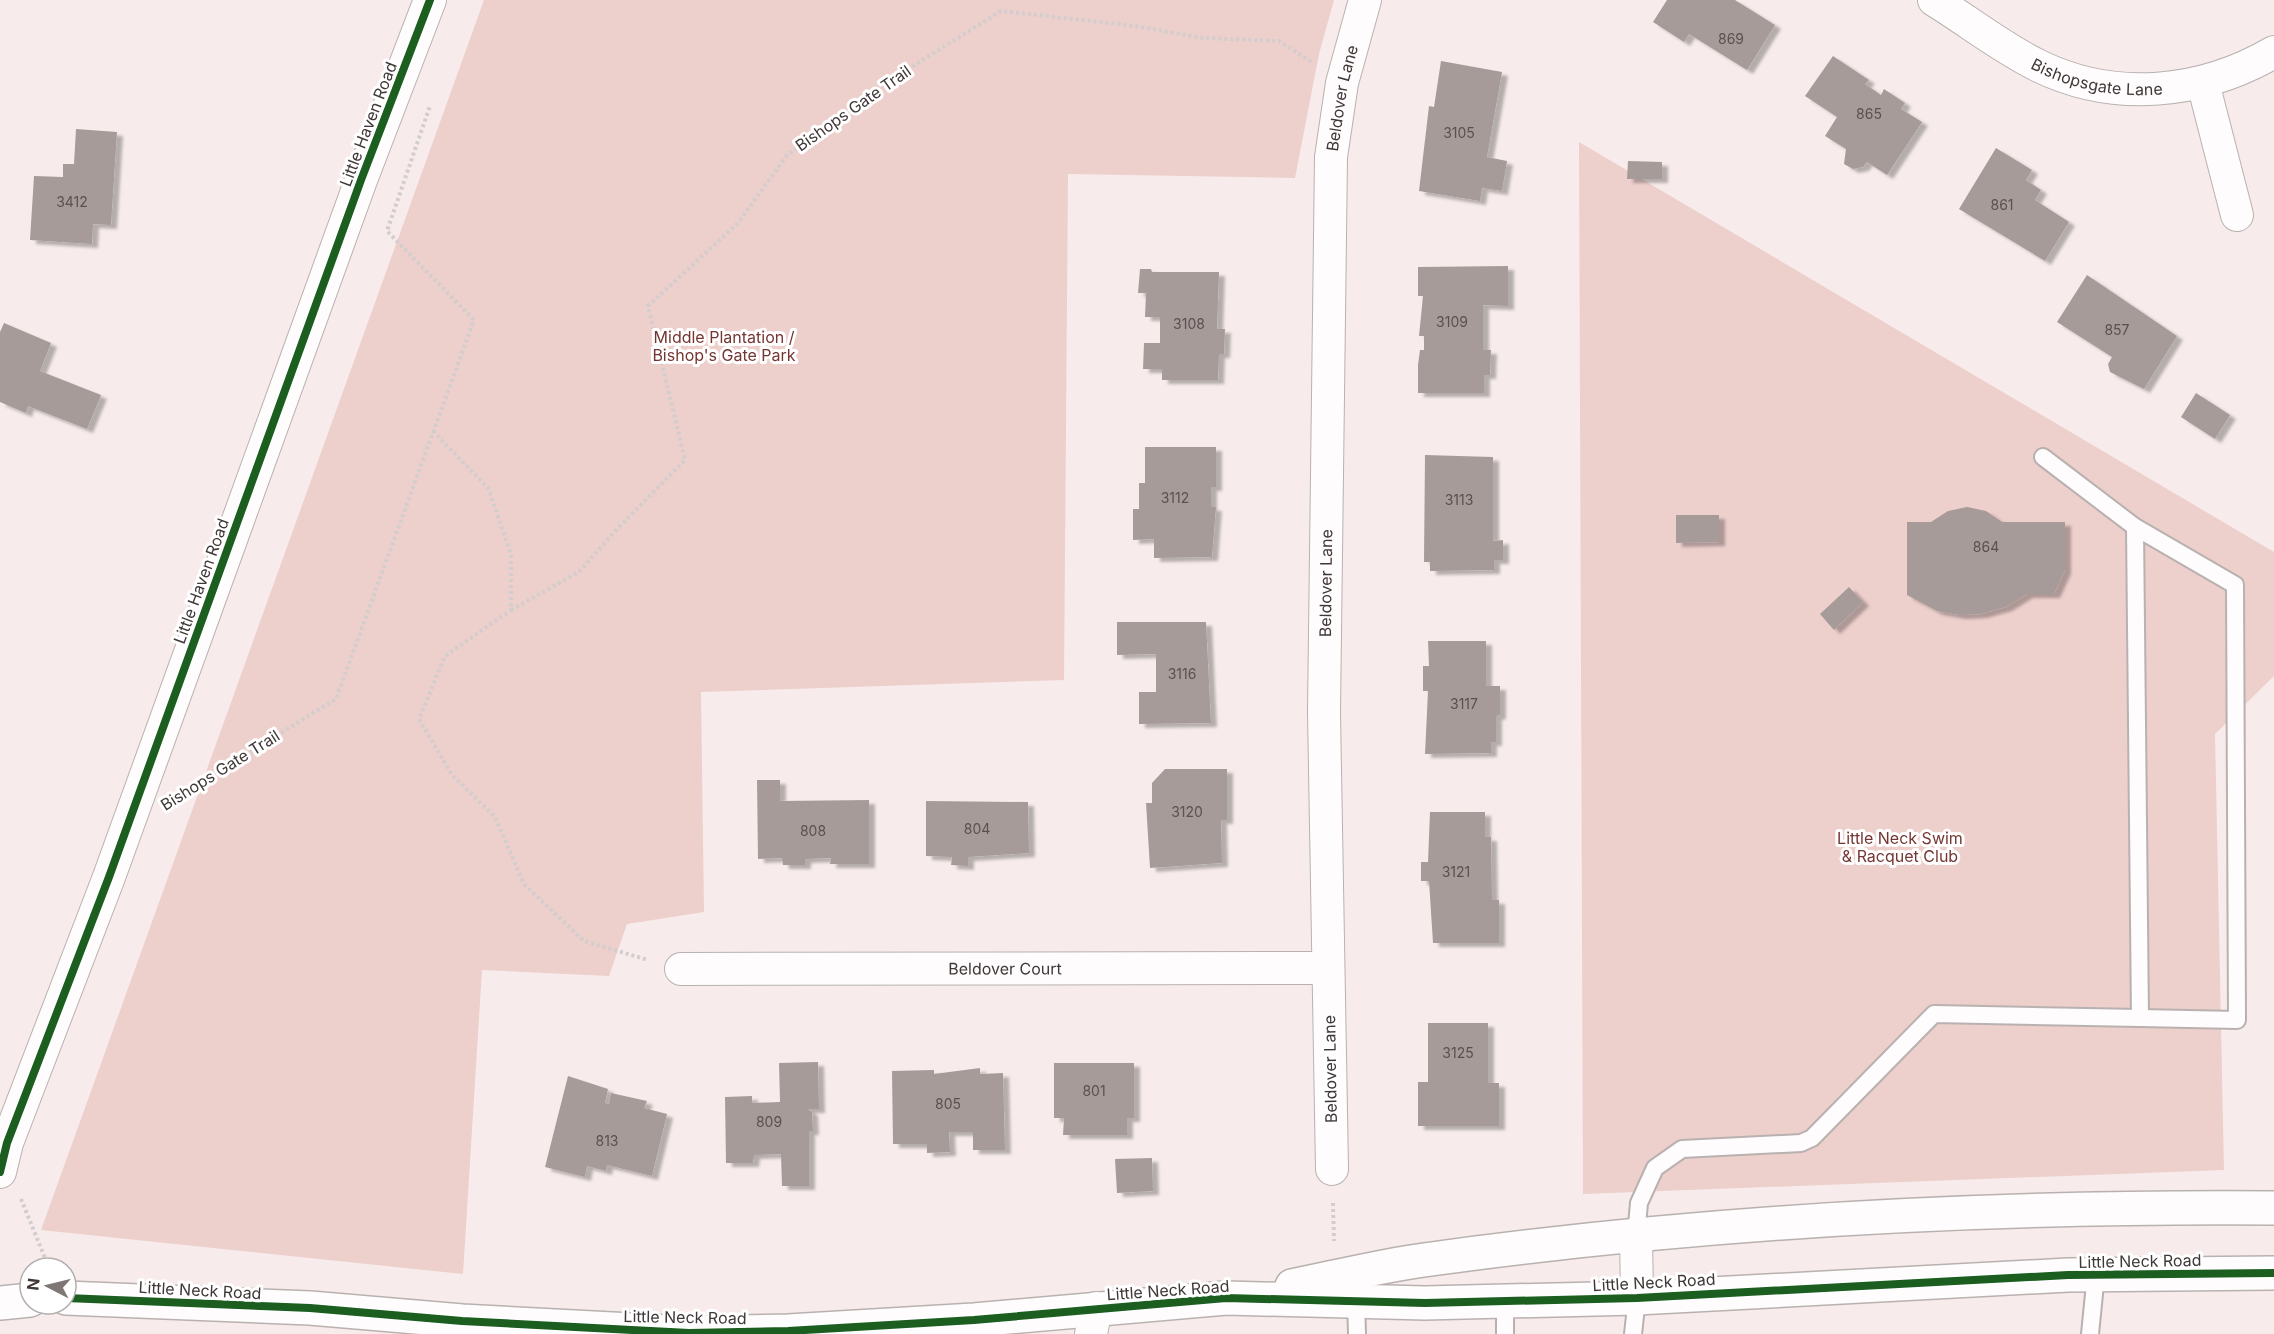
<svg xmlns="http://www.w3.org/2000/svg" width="2274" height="1334" font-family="Inter,sans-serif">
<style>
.green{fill:#edcfcc}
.building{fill:#a79b9a;filter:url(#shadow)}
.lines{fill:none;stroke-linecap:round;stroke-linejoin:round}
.lane-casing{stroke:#b9b1b0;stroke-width:20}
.street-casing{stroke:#b9b1b0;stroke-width:34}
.secondary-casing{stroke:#b9b1b0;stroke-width:36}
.path{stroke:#d3cdcd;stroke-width:4;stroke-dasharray:3 3;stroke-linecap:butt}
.lane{stroke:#fefcfc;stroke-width:16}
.street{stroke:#fefcfc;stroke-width:32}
.secondary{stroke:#fefcfc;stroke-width:33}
.cycleway-casing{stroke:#fff;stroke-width:11}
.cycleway{stroke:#1b5e20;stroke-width:8}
.labels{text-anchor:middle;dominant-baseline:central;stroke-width:6;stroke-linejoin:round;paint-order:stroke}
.number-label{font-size:14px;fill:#5a5050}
.street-label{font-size:16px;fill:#403737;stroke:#fff}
.park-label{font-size:16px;fill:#753633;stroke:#fff}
</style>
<defs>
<filter id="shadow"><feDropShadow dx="6" dy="4" stdDeviation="1.5" flood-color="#0004"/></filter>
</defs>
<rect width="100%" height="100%" fill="#f7eceb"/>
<!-- green -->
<g class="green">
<polygon points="484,0 1334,0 1319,54 1295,178 1068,174 1064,680 701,692 704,912 627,924 609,976 482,970 463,1274 41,1230"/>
<polygon points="1579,142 2274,552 2274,676 2215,734 2224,1170 1583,1194"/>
</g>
<!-- building -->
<g class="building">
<polygon points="1667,0 1735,0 1775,25 1747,70 1689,34 1684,42 1653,22"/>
<polygon points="1833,56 1869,80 1865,84 1881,95 1884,89 1905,103 1901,109 1922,122 1887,175 1867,162 1863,167 1853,169 1844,164 1846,149 1825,136 1837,117 1805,96"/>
<polygon points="1441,61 1502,72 1487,157 1507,161 1502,191 1482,188 1480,201 1419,191 1429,106 1434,107"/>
<polygon points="76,129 117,132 111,225 93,224 92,244 30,240 34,176 63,177 63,164 74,164"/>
<polygon points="1996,148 2032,170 2026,180 2041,190 2035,200 2069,222 2045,261 1959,209"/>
<polygon points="1628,161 1662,162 1662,179 1627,179"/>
<polygon points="1508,266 1508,306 1483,305 1483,350 1491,350 1490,375 1484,375 1484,393 1418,393 1418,365 1420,350 1424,350 1424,336 1419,336 1423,296 1418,296 1418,267"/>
<polygon points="1140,269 1151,269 1152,272 1219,272 1217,329 1225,329 1224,354 1219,354 1218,380 1162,380 1162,369 1143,369 1144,343 1160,343 1160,317 1145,317 1146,293 1138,293"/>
<polygon points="2087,275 2177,336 2144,389 2110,372 2108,364 2112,357 2057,322"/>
<polygon points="4,323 51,343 40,371 101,395 87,429 28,406 26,413 0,402 0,332"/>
<polygon points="2196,393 2230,415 2215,439 2181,417"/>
<polygon points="1145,447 1216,447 1216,487 1211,487 1211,507 1216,507 1212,557 1154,558 1154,539 1133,540 1133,509 1139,509 1139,483 1145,483"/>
<polygon points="1425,455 1493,457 1493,541 1503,540 1503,560 1494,560 1494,570 1430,571 1430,562 1424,562"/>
<polygon points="1967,507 1986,511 2002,522 2065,522 2065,570 2054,594 2027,594 2006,607 1981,614 1960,615 1937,611 1907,595 1907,522 1931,522 1948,511"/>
<polygon points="1676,515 1719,515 1719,542 1676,543"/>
<polygon points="1849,587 1863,602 1834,630 1820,614"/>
<polygon points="1117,622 1206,622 1211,723 1139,724 1139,692 1156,692 1156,654 1117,655"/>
<polygon points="1428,641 1486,641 1486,686 1500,686 1500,715 1496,716 1496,742 1491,742 1491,753 1425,754 1428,691 1423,691 1423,666 1429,666"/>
<polygon points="1165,769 1227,769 1227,820 1221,820 1222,863 1150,868 1146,803 1152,803 1152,783"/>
<polygon points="757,780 780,780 780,801 869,800 869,864 830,864 831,858 805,859 805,865 783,865 782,858 758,859"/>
<polygon points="926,801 1028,802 1029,853 968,857 968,866 951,865 952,857 926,856"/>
<polygon points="1430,812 1485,812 1485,837 1491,837 1492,900 1499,900 1499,943 1433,943 1429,881 1421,881 1421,862 1428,862"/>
<polygon points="1428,1023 1488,1023 1488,1083 1499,1083 1499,1126 1418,1126 1418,1082 1428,1082"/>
<polygon points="818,1062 819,1109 808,1109 812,1112 813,1131 809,1131 809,1186 782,1186 781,1154 754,1155 753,1163 726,1163 725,1097 752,1096 752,1103 780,1102 779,1063"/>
<polygon points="1054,1063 1134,1063 1134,1118 1127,1118 1127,1135 1063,1135 1064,1118 1054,1118"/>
<polygon points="980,1068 980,1074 1003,1073 1005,1150 973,1150 973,1132 949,1132 950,1152 927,1153 927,1144 893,1144 892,1071 934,1070 934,1074"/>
<polygon points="568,1076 608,1089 605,1103 609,1104 611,1093 647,1101 644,1108 667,1114 652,1176 607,1165 606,1171 587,1166 585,1177 545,1167"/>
<polygon points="1152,1158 1153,1191 1117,1193 1115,1159"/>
</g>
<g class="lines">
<!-- lane casing -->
<g class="lane-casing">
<g id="lane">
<polyline points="2135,527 2235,585 2237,1020 2140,1018"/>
<polyline points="1636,1236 1639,1203 1655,1168 1682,1149 1801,1143 1812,1138 1934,1014 2140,1018 2135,527 2043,457"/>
<polyline points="1356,1301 1357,1334"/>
<polyline points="1505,1334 1505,1301"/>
<polyline points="1633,1334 1637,1298"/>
<polyline points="2090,1334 2096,1274"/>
</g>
</g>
<!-- street casing -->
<g class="street-casing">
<g id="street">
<path id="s1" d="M1934,0C1968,21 2002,48 2039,66C2115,103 2202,94 2274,52"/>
<polyline points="2203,83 2237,215"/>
<path id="s2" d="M681,969L1328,968"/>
<path id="s3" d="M1332,1169L1324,712L1331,157L1342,83L1365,0"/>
<polyline points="0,1172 7,1143 109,877 361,180 430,0"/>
<polyline points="1636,1236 1637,1298"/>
<polyline points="1091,1334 1096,1308"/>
</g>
</g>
<!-- secondary casing -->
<g class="secondary-casing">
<g id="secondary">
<path d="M1292,1286C1336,1277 1380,1266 1424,1260C1705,1221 1990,1206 2274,1208"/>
<polyline points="66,1298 310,1308 462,1321 689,1333 788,1331 974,1320 1226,1298 1425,1303 1637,1298 2068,1275 2274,1273"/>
<polyline points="0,1303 30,1300"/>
</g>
</g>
<!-- path -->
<g class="path">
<polyline points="433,431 488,488 511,554 511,610 445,656 419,719 452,775 495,817 524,884 584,941 648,960"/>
<polyline points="511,610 579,572 618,528 685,460 648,306 738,223 787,155 887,82 1001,11 1135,26 1203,38 1279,41 1313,63"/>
<polyline points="174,799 336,699 474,320 387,231 430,106"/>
<polyline points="21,1199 49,1268"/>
<polyline points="1333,1203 1334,1241"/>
</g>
<!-- lane -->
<use href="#lane" class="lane"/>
<!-- street -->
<use href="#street" class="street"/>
<!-- secondary -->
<use href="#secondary" class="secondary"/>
<!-- cycleway casing -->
<g class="cycleway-casing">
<g id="cycleway">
<polyline points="0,1172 7,1143 109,877 361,180 430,0"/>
<polyline points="66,1298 310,1308 462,1321 689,1333 788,1331 974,1320 1226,1298 1425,1303 1637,1298 2068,1275 2274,1273"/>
</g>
</g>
<!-- cycleway -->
<use href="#cycleway" class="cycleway"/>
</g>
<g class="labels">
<!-- number labels -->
<g class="number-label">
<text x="1731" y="38">869</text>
<text x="1869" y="113">865</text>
<text x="1459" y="132">3105</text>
<text x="72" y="201">3412</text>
<text x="2002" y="204">861</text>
<text x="1452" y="321">3109</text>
<text x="1189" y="323">3108</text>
<text x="2117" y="329">857</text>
<text x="1175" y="497">3112</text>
<text x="1459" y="499">3113</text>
<text x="1986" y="546">864</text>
<text x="1182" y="673">3116</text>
<text x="1464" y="703">3117</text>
<text x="1187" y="811">3120</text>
<text x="977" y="828">804</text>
<text x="813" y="830">808</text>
<text x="1456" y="871">3121</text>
<text x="1458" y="1052">3125</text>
<text x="1094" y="1090">801</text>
<text x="948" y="1103">805</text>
<text x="769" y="1121">809</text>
<text x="607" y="1140">813</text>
</g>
<!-- street labels -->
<g class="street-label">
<text stroke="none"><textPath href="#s1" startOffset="184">Bishopsgate Lane</textPath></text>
<text stroke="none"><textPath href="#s3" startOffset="1072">Beldover Lane</textPath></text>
<text transform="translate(853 108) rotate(-35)">Bishops Gate Trail</text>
<text transform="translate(368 124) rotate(-69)">Little Haven Road</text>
<text transform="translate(201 581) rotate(-70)">Little Haven Road</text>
<text stroke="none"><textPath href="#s3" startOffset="586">Beldover Lane</textPath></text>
<text transform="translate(220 770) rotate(-32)">Bishops Gate Trail</text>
<text stroke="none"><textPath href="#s2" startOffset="324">Beldover Court</textPath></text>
<text transform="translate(1330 1069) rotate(-91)">Beldover Lane</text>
<text transform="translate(2140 1261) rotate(-1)">Little Neck Road</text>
<text transform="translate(1654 1282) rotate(-3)">Little Neck Road</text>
<text transform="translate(200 1290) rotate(3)">Little Neck Road</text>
<text transform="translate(1168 1290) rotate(-4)">Little Neck Road</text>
<text transform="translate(685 1317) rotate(1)">Little Neck Road</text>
</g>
<!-- park labels -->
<g class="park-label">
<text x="724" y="337">Middle Plantation /<tspan x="724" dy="18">Bishop's Gate Park</tspan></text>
<text x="1900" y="838">Little Neck Swim<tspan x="1900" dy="18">&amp; Racquet Club</tspan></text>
</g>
</g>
<!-- north arrow -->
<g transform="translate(48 1286) rotate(277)"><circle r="28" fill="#ffffff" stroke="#b3afaf" stroke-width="1.5"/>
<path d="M0-4.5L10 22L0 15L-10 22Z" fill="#807676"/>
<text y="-9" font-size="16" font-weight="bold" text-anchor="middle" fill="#403737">N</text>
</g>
</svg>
